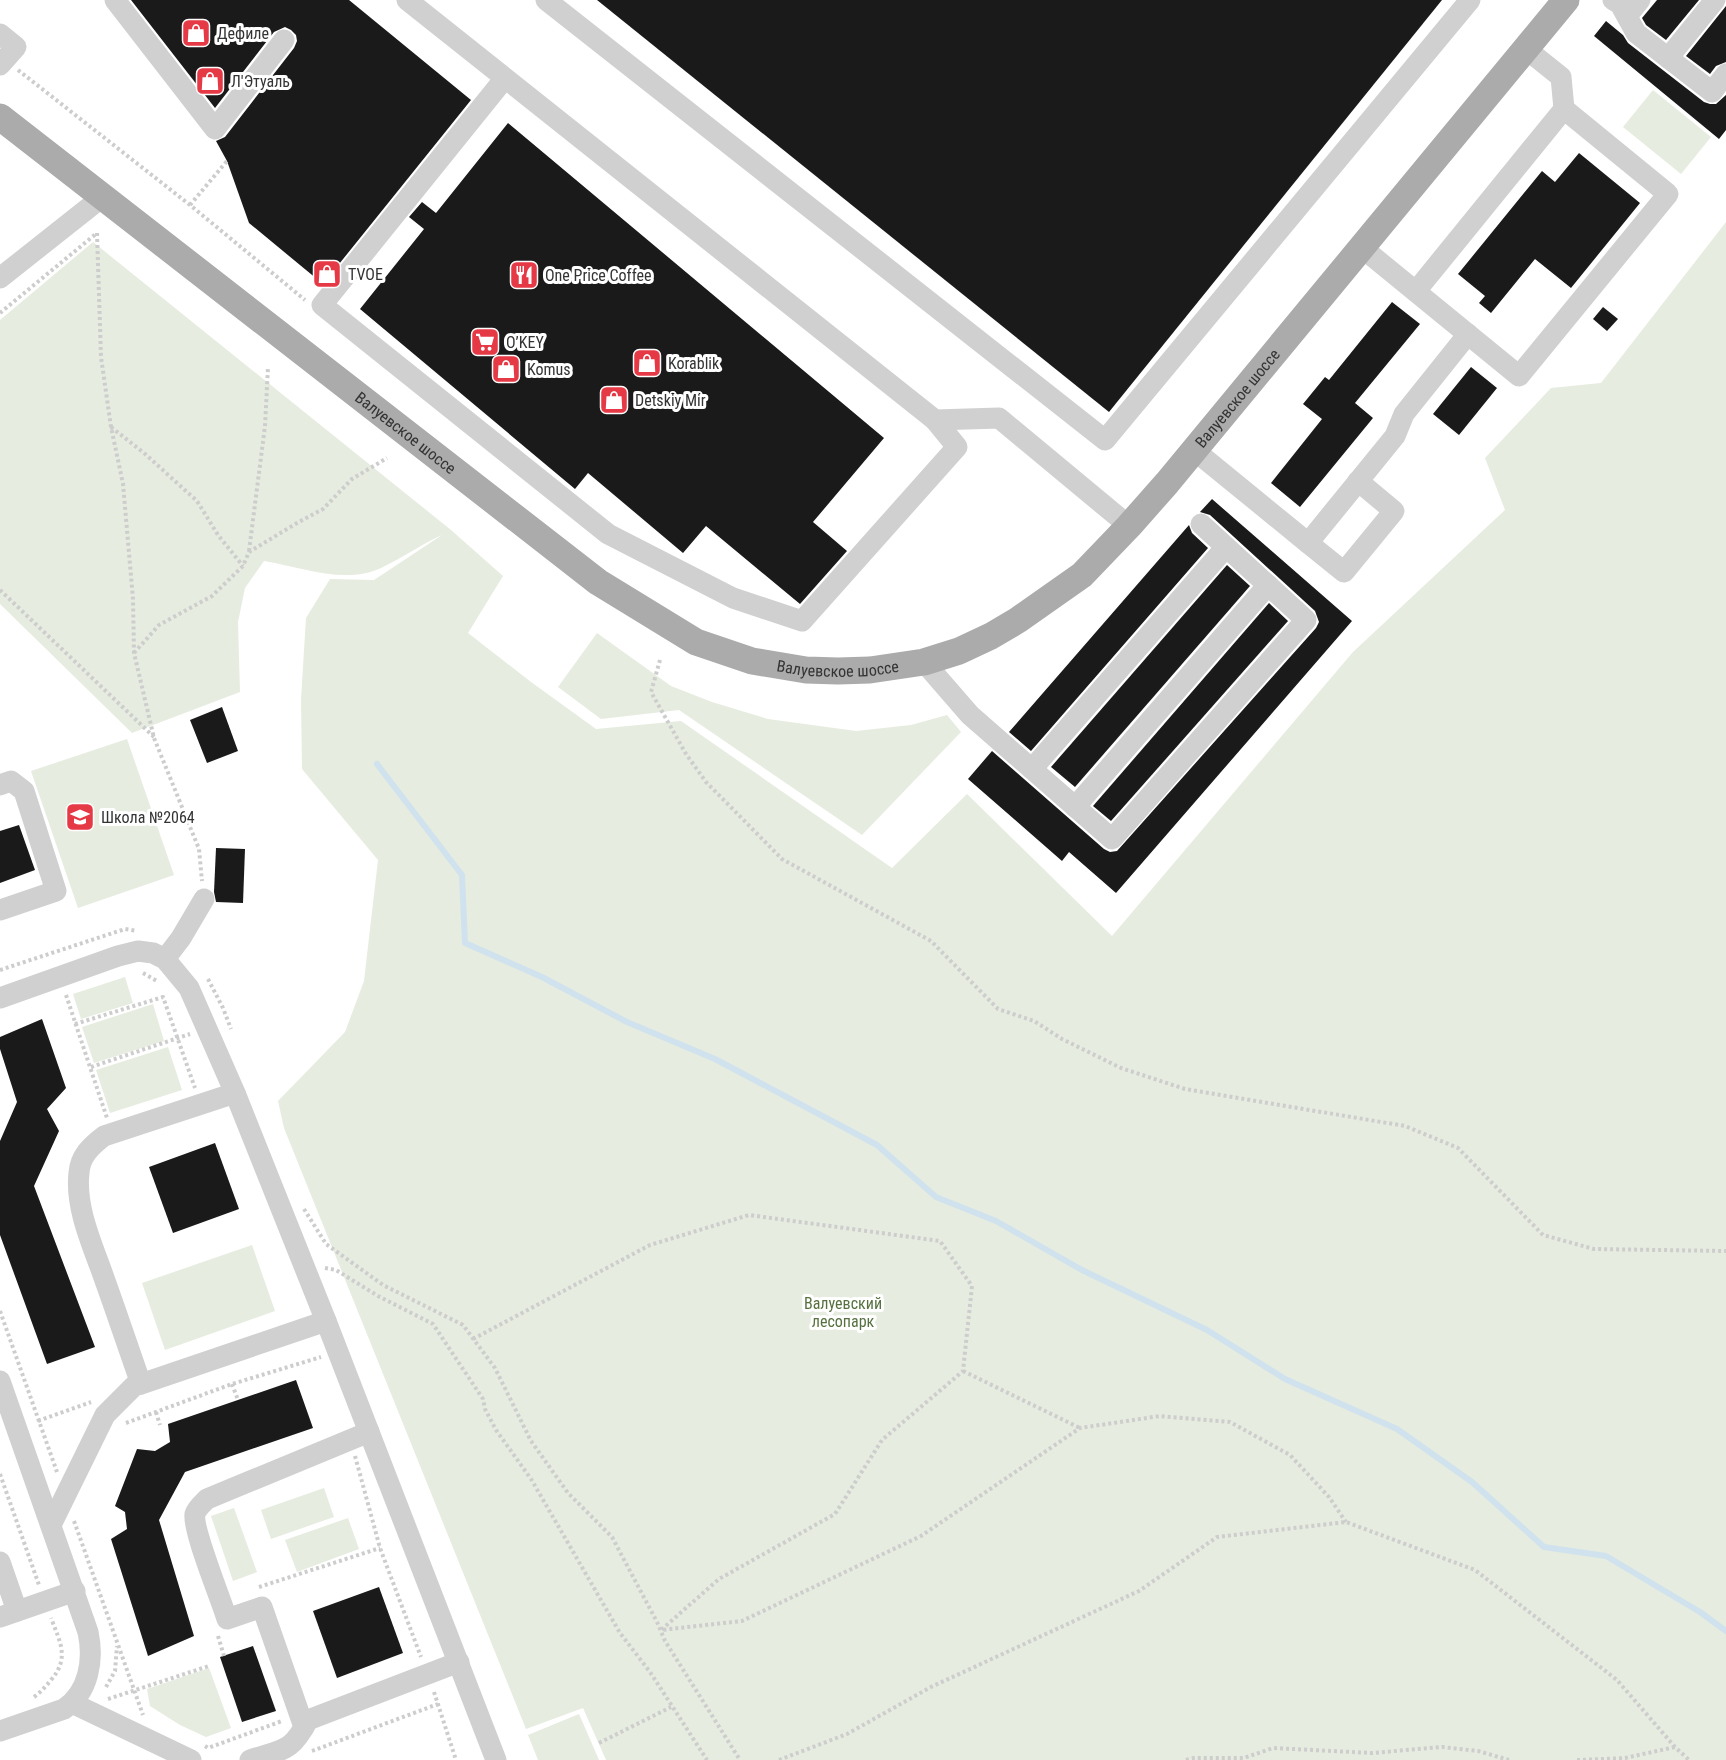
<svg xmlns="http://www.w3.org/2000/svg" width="1726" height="1760" font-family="'Roboto Condensed',sans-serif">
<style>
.green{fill:#e6ecdf}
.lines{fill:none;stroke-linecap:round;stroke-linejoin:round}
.stream{stroke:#cfe2ee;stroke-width:6}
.building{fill:#1a1a1a}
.path{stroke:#cdcdcd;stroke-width:4;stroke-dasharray:3 3;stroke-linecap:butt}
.minor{stroke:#d0d0d0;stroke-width:21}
.major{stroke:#ababab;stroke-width:27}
.labels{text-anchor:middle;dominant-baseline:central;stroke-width:6;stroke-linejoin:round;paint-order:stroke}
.poi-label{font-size:16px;fill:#333;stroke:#fff;text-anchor:start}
.street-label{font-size:16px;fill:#333;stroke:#fff}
.park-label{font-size:16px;fill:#56703f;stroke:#fff}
</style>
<rect width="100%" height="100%" fill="#fff"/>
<!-- green -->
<g class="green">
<polygon points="1653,90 1711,137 1681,174 1623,127"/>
<path d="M1726,222V1760H606L583,1708L526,1729L284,1128L278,1101L345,1032L364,981L378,860L302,769L301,699L306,618L330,579L374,580L442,535C422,544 402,558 381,568C345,585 301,567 264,561L245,588L238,622L240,692L132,733L0,604V320L93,242L451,530L503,576L468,633L531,682L596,729L681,721L892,868L967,794L1112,936L1353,652L1505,510L1485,458L1551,388L1601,383Z"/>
<polygon points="597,633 671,686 712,702 768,719 856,731 911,725 947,715 961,732 862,835 679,710 601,719 558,687"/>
<polygon points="127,739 174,875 78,908 31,771"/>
<polygon points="125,977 133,1003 81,1019 73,994"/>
<polygon points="153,1004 164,1041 94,1063 82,1027"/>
<polygon points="168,1047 182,1090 110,1113 96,1070"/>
<polygon points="252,1245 275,1311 165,1350 142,1283"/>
<polygon points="324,1488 334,1517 271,1539 261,1510"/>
<polygon points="234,1508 257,1572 233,1581 211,1516"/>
<polygon points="348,1518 359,1549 297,1572 285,1540"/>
<polygon points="209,1668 231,1728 206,1737 180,1725 150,1706 147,1689"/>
<polygon points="579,1714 599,1760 538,1760 528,1735"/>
</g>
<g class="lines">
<!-- stream -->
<polyline class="stream" points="377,764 462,875 465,943 542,977 627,1022 715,1059 877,1145 936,1197 996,1221 1082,1270 1207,1330 1285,1379 1397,1429 1472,1482 1544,1547 1606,1556 1700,1612 1726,1631"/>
</g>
<!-- building -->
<g class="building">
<polygon points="131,0 349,0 471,100 323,284 249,223 227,161 216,141 225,137 294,48 297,41 296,35 291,30 285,27 274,32 215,108"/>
<polygon points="597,0 1442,0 1109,412"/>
<polygon points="1657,0 1699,0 1666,40 1646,25 1642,18"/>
<polygon points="1726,6 1726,62 1716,66 1710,74 1686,56"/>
<polygon points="1606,21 1623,35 1628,43 1704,102 1710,104 1716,104 1726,95 1726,130 1719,139 1594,36"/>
<polygon points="508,123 884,438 813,522 847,551 800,604 706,526 683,553 588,473 575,489 360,309 424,229 409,217 422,202 436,213"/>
<polygon points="1579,153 1640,203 1571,288 1535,259 1491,313 1479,303 1485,296 1458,274 1542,171 1555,182"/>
<polygon points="1392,302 1420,324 1355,403 1373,418 1300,507 1271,483 1322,419 1303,404 1325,377 1329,380"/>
<polygon points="1603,307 1618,319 1607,331 1593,319"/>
<polygon points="1471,367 1497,388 1459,435 1433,414"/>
<polygon points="1212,499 1352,621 1116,893 1069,852 1062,861 968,779 992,751 1104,849 1110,852 1117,851 1316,628 1319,622 1315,611 1210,515 1200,512"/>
<polygon points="1189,525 1192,533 1208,548 1031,751 1009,732"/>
<polygon points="1227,565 1250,586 1075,787 1051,767"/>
<polygon points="1269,603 1288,621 1111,821 1093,806"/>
<polygon points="222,707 238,751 207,763 190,720"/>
<polygon points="19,825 35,870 0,883 0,831"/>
<polygon points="216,848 245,849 243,903 216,902 214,892"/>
<polygon points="42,1019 66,1088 47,1109 59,1131 34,1186 95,1347 47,1364 0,1235 0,1141 17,1102 0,1049 0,1037"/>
<polygon points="215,1143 239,1209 173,1233 149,1167"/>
<polygon points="296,1380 313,1428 185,1472 159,1520 194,1636 148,1656 111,1539 127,1529 125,1512 115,1506 137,1449 155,1451 170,1442 168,1424"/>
<polygon points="379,1587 403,1653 337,1678 313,1611"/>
<polygon points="253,1646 276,1711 242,1722 220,1657"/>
</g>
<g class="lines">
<!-- path -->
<g class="path">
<polyline points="18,70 190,205 305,300"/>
<polyline points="190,205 227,161"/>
<polyline points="97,233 101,357 111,427 123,484 133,599 134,653 154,738 199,849 202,881"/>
<polyline points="0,313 97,233"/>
<polyline points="111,427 144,453 197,501 218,535 243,566"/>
<polyline points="249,551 265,426 268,367"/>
<polyline points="0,590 154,737"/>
<polyline points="134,653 159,625 212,596 243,566 249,552 297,523 323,509 352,479 387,458"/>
<polyline points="660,660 651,692 686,754 706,782 782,859 931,941 998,1009 1034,1021 1062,1039 1121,1068 1185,1089 1405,1126 1458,1148 1543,1235 1594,1249 1726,1251"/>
<polyline points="0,970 125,929 137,931"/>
<polyline points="143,973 157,981"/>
<polyline points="208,979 223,1008 231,1029"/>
<polyline points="66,995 107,1118"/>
<polyline points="75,1024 163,997 195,1088"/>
<polyline points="91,1067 190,1034"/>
<polyline points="304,1209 326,1244 383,1285 463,1325 495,1368 531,1441 568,1493 612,1537 657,1622 665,1641 740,1760"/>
<polyline points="325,1268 336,1270 378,1296 433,1324 483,1399 485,1409 496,1430 531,1479 620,1633 650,1672 707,1760"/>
<polyline points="0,1311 57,1472"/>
<polyline points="473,1339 650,1245 749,1215 940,1241 972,1286 963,1371 882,1440 835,1514 719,1579 661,1630 742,1621 921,1536 1080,1428 1160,1416 1230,1422 1290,1455 1329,1497 1346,1522"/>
<polyline points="963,1371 1080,1428"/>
<polyline points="232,1384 238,1400"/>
<polyline points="156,1412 160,1425"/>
<polyline points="38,1421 91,1402"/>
<polyline points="126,1423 232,1384 321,1357"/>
<polyline points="355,1456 380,1548 421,1657"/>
<polyline points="0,1474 39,1585"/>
<polyline points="74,1521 143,1715"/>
<polyline points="259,1587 380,1548"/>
<polyline points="218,1636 224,1656"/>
<polyline points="106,1687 115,1671 117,1646"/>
<polyline points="434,1692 456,1760"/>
<path d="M34,1697C41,1692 46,1686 51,1680C70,1658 60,1642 51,1618"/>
<polyline points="108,1699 209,1666"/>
<polyline points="599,1743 671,1707"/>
<polyline points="205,1746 208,1748 282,1721"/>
<polyline points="312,1751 438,1704"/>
<polyline points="779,1760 847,1734 931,1687 1139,1591 1217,1537 1346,1522 1475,1570 1617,1680 1675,1747 1689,1760"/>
<polyline points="1186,1760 1194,1758 1244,1758 1273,1748 1372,1753 1442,1747 1478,1751 1509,1760"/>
<polyline points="1577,1760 1625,1758 1675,1747"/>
</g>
<!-- minor -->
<g class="minor">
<polyline points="115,0 215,129 284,40"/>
<polyline points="407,0 935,420 957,447 802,621 733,598 608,534 322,305 505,78"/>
<polyline points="546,0 1105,440 1470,0"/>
<polyline points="1613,0 1620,4 1636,33 1712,92 1726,74"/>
<polyline points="1627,16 1640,0"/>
<polyline points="0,34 16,47 0,65"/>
<polyline points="1526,49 1561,77 1564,109"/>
<polyline points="1668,58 1715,0"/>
<polyline points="1360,246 1519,376 1668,194 1564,109 1416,291"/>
<polyline points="0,278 101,198"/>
<polyline points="935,420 999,418 1129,526"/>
<polyline points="1194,450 1308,543 1395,436 1404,414 1468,334"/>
<polyline points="1308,543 1344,572 1394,511 1358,481"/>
<polyline points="924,662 970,715 1112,839 1306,620 1201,524"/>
<polyline points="1032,769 1226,547"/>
<polyline points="0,785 11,781 24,791 56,891 0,910"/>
<polyline points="1075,807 1268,585"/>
<polyline points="165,959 181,938 204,899"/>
<polyline points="0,998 118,956 138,951 153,953 165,959 189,988 235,1093 326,1321 496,1760"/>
<path d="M235,1093L104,1136C91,1146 80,1156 79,1173C75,1207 92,1244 103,1275C116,1311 128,1347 141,1384L326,1321"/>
<path d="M0,1381L88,1632C94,1660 89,1692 64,1709L0,1731"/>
<polyline points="51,1525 105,1415 134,1386 141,1384"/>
<polyline points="0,1562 17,1611"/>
<polyline points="0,1617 75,1591"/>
<polyline points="72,1703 191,1760"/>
<path d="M304,1727L262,1607L227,1619C221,1599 192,1529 195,1514C197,1508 202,1504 207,1499L369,1432"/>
<path d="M250,1760C283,1749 291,1753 308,1720L459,1662"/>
</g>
<!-- major -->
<path class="major" id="s1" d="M0,117L598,582L696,642L752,661L806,670L838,671L870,670L924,662L959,651L991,636L1018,620L1082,575L1129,526L1167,483L1566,0"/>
</g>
<!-- icons -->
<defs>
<g id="shop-square" transform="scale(1.5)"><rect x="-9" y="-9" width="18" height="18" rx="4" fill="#e63946" stroke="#fff"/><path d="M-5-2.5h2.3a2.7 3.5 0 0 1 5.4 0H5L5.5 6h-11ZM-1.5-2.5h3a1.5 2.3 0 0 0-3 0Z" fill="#fff"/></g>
<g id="restaurant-square" transform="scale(1.5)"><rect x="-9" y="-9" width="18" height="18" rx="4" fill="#e63946" stroke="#fff"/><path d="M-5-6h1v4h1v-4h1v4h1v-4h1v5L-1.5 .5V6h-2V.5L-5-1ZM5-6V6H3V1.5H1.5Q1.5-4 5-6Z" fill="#fff"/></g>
<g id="supermarket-square" transform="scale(1.5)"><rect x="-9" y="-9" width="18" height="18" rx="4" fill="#e63946" stroke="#fff"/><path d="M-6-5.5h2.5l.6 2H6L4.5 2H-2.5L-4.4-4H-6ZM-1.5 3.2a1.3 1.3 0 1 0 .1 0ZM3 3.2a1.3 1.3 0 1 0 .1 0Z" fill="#fff"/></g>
<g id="school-square" transform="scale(1.5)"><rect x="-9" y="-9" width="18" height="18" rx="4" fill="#e63946" stroke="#fff"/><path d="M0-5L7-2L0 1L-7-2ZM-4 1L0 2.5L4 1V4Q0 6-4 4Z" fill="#fff"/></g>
</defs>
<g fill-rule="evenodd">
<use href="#shop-square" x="196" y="33"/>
<use href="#shop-square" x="210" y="81"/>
<use href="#shop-square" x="327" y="274"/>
<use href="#restaurant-square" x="524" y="275"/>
<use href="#supermarket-square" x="485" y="342"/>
<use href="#shop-square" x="647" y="363"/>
<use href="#shop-square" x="506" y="369"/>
<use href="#shop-square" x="614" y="400"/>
<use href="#school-square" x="80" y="817"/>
</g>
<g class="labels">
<!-- poi labels -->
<g class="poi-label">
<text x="217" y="33">Дефиле</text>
<text x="231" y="81">Л'Этуаль</text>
<text x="348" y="274">TVOE</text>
<text x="545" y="275">One Price Coffee</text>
<text x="506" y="342">O’KEY</text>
<text x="668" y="363">Korablik</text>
<text x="527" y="369">Komus</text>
<text x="635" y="400">Detskiy Mir</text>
<text x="101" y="817">Школа №2064</text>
</g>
<!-- street labels -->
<g class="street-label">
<text stroke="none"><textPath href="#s1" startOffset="1522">Валуевское шоссе</textPath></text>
<text stroke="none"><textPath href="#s1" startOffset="514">Валуевское шоссе</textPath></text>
<text stroke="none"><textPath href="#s1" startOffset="1018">Валуевское шоссе</textPath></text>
</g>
<!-- park labels -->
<g class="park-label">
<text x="843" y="1303">Валуевский<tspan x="843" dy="18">лесопарк</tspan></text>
</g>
</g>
</svg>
